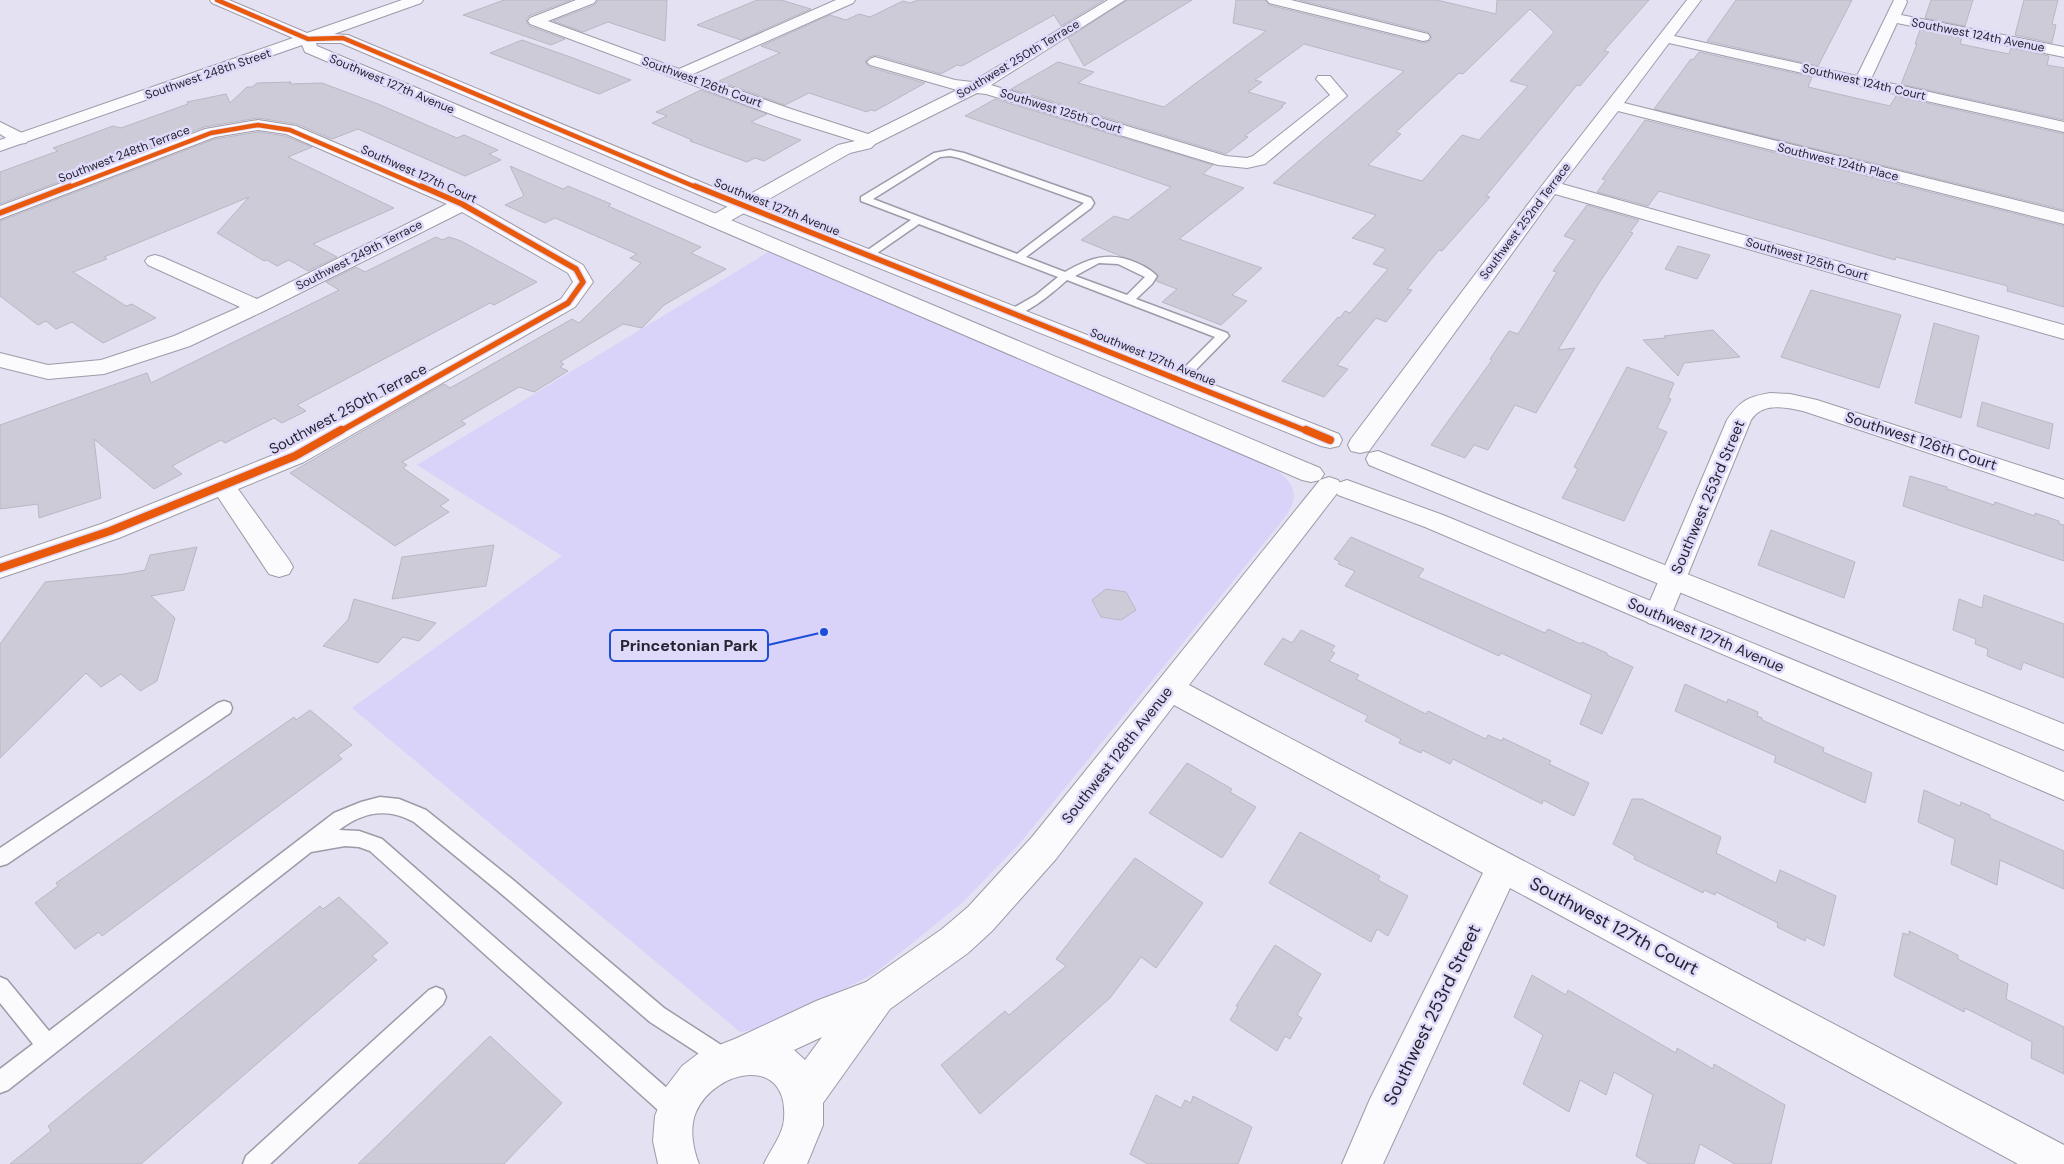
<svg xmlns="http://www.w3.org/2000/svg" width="2064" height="1164" font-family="'DM Sans',sans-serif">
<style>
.green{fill:#d9d2f9}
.building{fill:#cecbd9;stroke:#bab7c4;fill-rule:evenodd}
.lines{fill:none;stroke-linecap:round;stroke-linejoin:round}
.lane-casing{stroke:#9d9ba8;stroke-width:3}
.street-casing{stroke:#9d9ba8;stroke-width:2}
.secondary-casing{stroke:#9d9ba8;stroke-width:2}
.lane{fill:#fbfafd;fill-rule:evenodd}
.street{fill:#fbfafd;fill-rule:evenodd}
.secondary{fill:#fbfafd;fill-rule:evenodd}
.cycleway-far2-casing{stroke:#dfd9fa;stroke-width:6}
.cycleway-far1-casing{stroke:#dfd9fa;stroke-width:8}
.cycleway-casing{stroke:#dfd9fa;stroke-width:11}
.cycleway-far2{stroke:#e8590c;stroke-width:4.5}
.cycleway-far1{stroke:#e8590c;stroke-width:5.5}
.cycleway{stroke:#e8590c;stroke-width:8}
.labels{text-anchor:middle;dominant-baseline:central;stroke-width:5;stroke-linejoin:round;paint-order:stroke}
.far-street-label{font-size:12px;fill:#262430;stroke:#dfd9fa}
.street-label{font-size:15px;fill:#262430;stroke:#dfd9fa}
.near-street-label{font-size:18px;fill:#262430;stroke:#dfd9fa}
.leader{fill:none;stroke:#1d4ed8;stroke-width:2}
.callout-dot{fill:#1d4ed8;stroke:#dfd9fa;stroke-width:2}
.callout{fill:#dfd9fa;stroke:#1d4ed8;stroke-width:2}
.callout-label{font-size:16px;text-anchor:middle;font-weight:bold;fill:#262430}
</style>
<rect width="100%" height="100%" fill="#e4e1f2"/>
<!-- green -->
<path class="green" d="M770,251L1257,460C1273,468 1299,480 1293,502C1291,511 1283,519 1278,526L1020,843L963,902L875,973L780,1022L758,1029L740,1032L352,708L562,556L417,465Z"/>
<!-- building -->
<g class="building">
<polygon points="504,0 571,0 529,16 526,20 529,26 565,39 551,45 463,15"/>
<polygon points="598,0 667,0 665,41 608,22 583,32 553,21 595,5"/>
<polygon points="757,0 781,0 811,9 741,40 697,25"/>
<polygon points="918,0 1104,0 1061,26 1054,15 962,66 957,65 941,74 876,55 869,57 865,62 869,67 925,83 875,111 870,110 867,112 809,93 785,105 719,81 780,53 761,46 830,15 846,20 859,14 870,17 903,1 910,3"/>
<polygon points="1127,0 1192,0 1084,66 1068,38"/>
<path d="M1236,0H1265L1269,5L1423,43L1428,42L1432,38L1428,32L1299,0H1437L1496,14L1497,0H1649L1604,51L1609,52L1580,86L1577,85L1486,196L1490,197L1442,251L1439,250L1407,289L1412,290L1386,322L1376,318L1337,365L1348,369L1324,397L1282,381L1338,317L1340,318L1345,311L1350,313L1388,269L1373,264L1386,249L1352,238L1376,215L1273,183L1404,71L1304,44L1255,80L1262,82L1248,92L1286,103L1281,106L1283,107L1245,136L1248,137L1226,154L1011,89L1058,62L1094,72L1078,83L1164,107L1266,31L1233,23ZM1530,9L1554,32L1510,81L1528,86L1479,140L1462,135L1422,181L1368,165L1401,134L1396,132L1459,73L1463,74Z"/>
<polygon points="1736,0 1852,0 1818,66 1707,41"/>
<polygon points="1931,0 1973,0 1965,26 1925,18"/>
<polygon points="2024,0 2058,0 2052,24 2056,25 2052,43 2015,35"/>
<polygon points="1920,30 1962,38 1960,44 2009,54 2011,48 2049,56 2047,65 2064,68 2064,120 1901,84 1917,44 1915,44"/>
<polygon points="522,40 573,58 631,80 599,94 490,53"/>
<polygon points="1699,52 1812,77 1808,87 1890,106 1896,96 2064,134 2064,210 1654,109 1691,59 1693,60"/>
<polygon points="291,82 290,84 322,83 378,104 457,138 464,135 498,150 489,154 501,160 465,176 358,129 332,139 297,124 258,118 204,127 0,204 0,172 58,151 53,148 113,126 121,128 188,104 187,102 226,94 230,103 247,87 252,87 257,83"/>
<polygon points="701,90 767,114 751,122 801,140 764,161 755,158 747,162 690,141 692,140 652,123 667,116 656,112"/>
<polygon points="995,99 1213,165 1203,174 1244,188 1179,239 1262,268 1232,295 1247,301 1221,325 1162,302 1177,289 1156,281 1158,275 1148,267 1081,240 1114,216 1128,220 1171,187 965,116"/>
<polygon points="1645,120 2064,226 2064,307 2007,291 2008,287 2004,285 1896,257 1895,260 1659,191 1648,206 1597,192 1606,180 1602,179"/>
<polygon points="258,132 285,136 312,147 288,157 394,208 313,244 337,257 308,271 289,260 277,266 267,260 264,261 217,233 249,197 104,257 107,259 73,272 126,306 132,304 156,318 103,343 72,322 56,329 46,321 38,325 0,296 0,221 215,139"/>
<polygon points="510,166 563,189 568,186 611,204 608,206 701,247 691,253 726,269 664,305 642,328 623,324 560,362 564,364 560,367 568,371 534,392 519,387 461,421 466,424 402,462 407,465 403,468 449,500 440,506 449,512 395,546 290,473 444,384 450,388 572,319 579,323 641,263 630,258 637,254 555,218 545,223 505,205 524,196"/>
<polygon points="1587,205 1639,220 1630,232 1633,233 1599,283 1558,350 1575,348 1536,413 1515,405 1488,450 1474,445 1465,458 1431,445 1492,360 1490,359 1509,331 1518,334 1557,272 1553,271 1575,240 1564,236"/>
<polygon points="436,237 442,240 449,237 461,241 537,282 494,305 490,303 297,405 306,411 282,423 274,418 225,443 221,440 172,466 182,474 154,489 94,439 101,498 39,518 38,504 0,509 0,425 147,373 151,383 339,290 326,282 356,267 365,272"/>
<polygon points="1678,246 1710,255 1697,279 1665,269"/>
<polygon points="1811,290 1901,315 1879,388 1781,357"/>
<polygon points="1934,323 1979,336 1961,418 1915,403"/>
<polygon points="1713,330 1740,357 1684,363 1678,376 1643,340 1666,338 1664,336"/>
<polygon points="1627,367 1674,383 1668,398 1671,399 1657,428 1667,432 1624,521 1562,498 1578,469 1574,467"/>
<polygon points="1982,402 2053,424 2049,449 1977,426"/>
<polygon points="1910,476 1947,487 1947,489 1994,505 1995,502 2035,516 2035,513 2059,521 2059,524 2064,525 2064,561 1903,506"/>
<polygon points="1771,530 1855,562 1844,598 1758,565"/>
<polygon points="1351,537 1424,569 1418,577 1545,633 1548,629 1581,644 1582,642 1607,653 1607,655 1633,667 1602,734 1580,724 1592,695 1501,653 1499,656 1345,586 1355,571 1338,564 1340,562 1334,559"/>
<polygon points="494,545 486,586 392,599 402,557"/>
<polygon points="197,547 184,590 151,596 175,618 157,681 140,691 121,674 101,687 86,673 0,758 0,644 45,582 124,574 145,570 150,555"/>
<polygon points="1106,589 1126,592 1136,610 1121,620 1101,617 1092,600"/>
<polygon points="1984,595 2064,624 2064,678 2023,662 2021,670 1987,656 1988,649 1975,644 1976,639 1953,630 1959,599 1982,608"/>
<polygon points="354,599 389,609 436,623 419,641 403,637 378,663 323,646 348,620"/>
<polygon points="1301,630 1335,646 1331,651 1335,653 1329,661 1359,675 1356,679 1426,714 1428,711 1486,739 1488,735 1502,741 1503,738 1551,761 1549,764 1589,783 1574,816 1543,800 1542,804 1453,759 1450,764 1422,750 1421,753 1399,743 1401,739 1365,721 1368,716 1264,664 1283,638 1292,643"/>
<polygon points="1685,684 1727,703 1728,699 1758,712 1757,716 1762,718 1762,720 1824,748 1823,752 1872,773 1865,803 1774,762 1776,756 1675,711"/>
<polygon points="310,710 352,745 338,755 342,759 102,936 99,932 75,949 35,903 58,886 56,883 103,850 294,717 296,720"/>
<polygon points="1187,763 1232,789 1230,792 1256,807 1222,858 1149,813"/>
<polygon points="1924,790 1960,806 1961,802 1990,815 1990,818 2064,851 2064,889 2000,860 1997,885 1951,864 1955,839 1918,822"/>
<polygon points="1632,799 1642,799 1721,837 1716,853 1776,883 1780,870 1836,896 1824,946 1806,937 1805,941 1777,927 1778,923 1716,892 1715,895 1704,890 1703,893 1634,859 1635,856 1613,844"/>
<polygon points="1300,832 1380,876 1378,880 1408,896 1388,936 1377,929 1371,942 1269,883"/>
<polygon points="1135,858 1203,903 1156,968 1141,957 1110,998 980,1114 941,1065 1005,1011 1009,1015 1066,966 1056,959"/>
<polygon points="339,897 388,943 372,956 377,960 141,1164 10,1164 51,1131 48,1126 76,1103 320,906 323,909"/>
<polygon points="1909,931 1958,955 1958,959 2008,984 2006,999 2064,1027 2064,1074 2031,1058 2032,1042 1965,1008 1964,1012 1894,976 1903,933 1909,935"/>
<polygon points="1275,945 1321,974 1297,1015 1302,1018 1290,1039 1285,1036 1277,1051 1230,1020 1238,1007 1236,1006"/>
<polygon points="1532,975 1566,995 1568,990 1676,1053 1677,1048 1713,1069 1714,1064 1785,1105 1771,1164 1735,1164 1700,1144 1694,1164 1649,1164 1636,1156 1653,1095 1614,1072 1606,1095 1580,1080 1569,1112 1523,1084 1543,1035 1514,1017"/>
<polygon points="490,1036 562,1103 504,1164 358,1164"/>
<polygon points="1156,1095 1181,1108 1185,1100 1191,1103 1193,1096 1252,1127 1238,1164 1148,1164 1130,1154"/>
</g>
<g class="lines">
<!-- lane casing -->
<g class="lane-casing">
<g id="lane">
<path d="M950,150L964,153L1091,198L1094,203L1091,208L1026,257L1065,272C1089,258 1110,251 1137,263C1144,266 1151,270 1157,276L1152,284L1136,299L1227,333L1229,336L1183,383L1179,384L1173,380L1175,377L1215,337L1067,280C1056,290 1023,319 1008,315L1006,313L1008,311L1036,295L1058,277L919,224L870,258H862L861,256L862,254L911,220L861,201V197L934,153ZM950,156L959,158L1084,203L1017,254L873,199L940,157ZM1099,263L1118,264L1145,277L1127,295L1075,276Z"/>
<polygon points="224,701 230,703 232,708 230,713 7,864 0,866 0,848 218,703"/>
<path d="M380,797L399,799L426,810L512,879L664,1008L732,1052L735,1059L732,1066L725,1069L718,1066L650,1022L498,891L414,822C388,807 362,812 339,830L359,831L382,839L684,1103L687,1111L684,1119L676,1122L668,1119L370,851L359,847L345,846L311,852L8,1090L0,1093V1069L33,1044L0,1003V977L7,980L49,1031L334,813L361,802Z"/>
<polygon points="436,987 443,990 446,997 443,1004 270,1164 243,1164 246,1156 429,990"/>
</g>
</g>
<!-- street casing -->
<g class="street-casing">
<g id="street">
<polygon points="576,0 596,0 594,3 548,21 679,69 836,0 855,0 853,3 693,74 791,109 868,134 957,90 870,65 867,62 870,59 875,57 955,80 972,82 1108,0 1125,0 991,85 1226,156 1247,158 1253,156 1330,95 1316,79 1318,76 1330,76 1347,96 1265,164 1247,168 1218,165 986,94 977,93 875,144 871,148 850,153 723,225 716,227 709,225 706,221 709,217 838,145 855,141 779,117 530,24 528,21 530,18"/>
<polygon points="1267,0 1291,0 1428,34 1430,37 1428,40 1423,41 1269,3"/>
<polygon points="1687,0 1701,0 1674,36 1857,76 1894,0 1906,0 1907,2 1901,15 2064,47 2064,57 1897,23 1871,79 2064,122 2064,132 1669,43 1624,103 2064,212 2064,224 1618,111 1562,184 2064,325 2064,339 1555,194 1369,451 1360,453 1351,451 1348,445 1351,439 1544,183"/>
<polygon points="258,120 296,126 469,200 583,265 593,282 575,307 304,462 238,489 289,560 293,567 289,574 279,577 269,574 218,497 119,538 0,578 0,558 101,524 286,450 561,299 573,282 568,273 462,212 264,311 190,346 104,374 48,379 0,367 0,353 48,365 101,360 174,336 240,307 148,265 145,261 148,257 155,255 162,257 257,299 447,204 286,134 258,130 215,137 0,219 0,206 205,129"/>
<path d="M0,122L26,135L29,139L26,143C15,145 9,140 0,134Z"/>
<path d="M1770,393L1790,394L1817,400L2064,480V498L1803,411C1785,407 1762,402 1751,420L1668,623L1658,626L1648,623L1644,615L1727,420C1740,401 1747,397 1770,393Z"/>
<path d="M1329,477L1338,480L1342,486L1338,492L1189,685L2064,1145V1164H2018L1510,888L1383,1164H1342L1370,1099L1483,873L1174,705L1056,859L992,931L968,953L890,1009L823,1103V1125L807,1164H764C770,1150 783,1135 784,1119C789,1054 715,1069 696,1112C689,1128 693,1149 699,1164H658L653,1141L655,1116L666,1087L682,1066L699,1053L737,1038L816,1001L866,982L942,929L968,907L1032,837L1320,480ZM822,1037L805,1060L794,1050Z"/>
</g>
</g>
<!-- secondary casing -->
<g class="secondary-casing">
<g id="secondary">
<polygon points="210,0 229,0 307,33 402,0 423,0 421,3 334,34 348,35 749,202 1339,434 1342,440 1339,446 1330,448 1321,446 735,210 341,43 316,43 317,46 1320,468 1324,474 1320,480 1311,482 1302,480 305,52 302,45 0,151 0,140 293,38 212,3"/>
<polygon points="1378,451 2064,724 2064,750 1369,465 1366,459 1369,453"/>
<polygon points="1347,480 1443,515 2064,772 2064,800 1425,527 1338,495 1334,489 1338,483"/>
</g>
</g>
<!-- lane -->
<use href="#lane" class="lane"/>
<!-- street -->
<use href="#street" class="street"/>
<!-- secondary -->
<use href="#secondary" class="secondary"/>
<!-- cycleway-far2 casing -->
<g class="cycleway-far2-casing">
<g id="cycleway-far2">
<polyline points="217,0 308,39 343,38 698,188"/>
<polyline points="67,188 211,133 258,125 290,130 424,188"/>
</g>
</g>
<!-- cycleway-far1 casing -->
<g class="cycleway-far1-casing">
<g id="cycleway-far1">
<polyline points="695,186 1309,432"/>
<polyline points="0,213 70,186"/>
<polyline points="339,432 568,303 583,282 576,269 462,204 421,186"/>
</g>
</g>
<!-- cycleway casing -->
<g class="cycleway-casing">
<g id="cycleway">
<polyline points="1306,430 1330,440"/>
<polyline points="0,568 110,531 295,456 341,430"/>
</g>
</g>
<!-- cycleway-far2 -->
<use href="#cycleway-far2" class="cycleway-far2"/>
<!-- cycleway-far1 -->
<use href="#cycleway-far1" class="cycleway-far1"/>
<!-- cycleway -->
<use href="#cycleway" class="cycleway"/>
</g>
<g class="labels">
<!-- far-street labels -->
<g class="far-street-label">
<text transform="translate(1978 35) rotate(11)">Southwest 124th Avenue</text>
<text transform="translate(1018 59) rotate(-31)">Southwest 250th Terrace</text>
<text transform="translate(208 74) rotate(-19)">Southwest 248th Street</text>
<text transform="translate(702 82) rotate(20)">Southwest 126th Court</text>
<text transform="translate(1864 82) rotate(13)">Southwest 124th Court</text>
<text transform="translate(392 84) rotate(23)">Southwest 127th Avenue</text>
<text transform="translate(1061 111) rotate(17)">Southwest 125th Court</text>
<text transform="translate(124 154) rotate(-21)">Southwest 248th Terrace</text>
<text transform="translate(1838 162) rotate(14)">Southwest 124th Place</text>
<text transform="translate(419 174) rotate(24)">Southwest 127th Court</text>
<text transform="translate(777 207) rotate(22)">Southwest 127th Avenue</text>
<text transform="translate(1525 221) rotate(-53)">Southwest 252nd Terrace</text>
<text transform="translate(359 255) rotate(-27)">Southwest 249th Terrace</text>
<text transform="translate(1807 259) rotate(16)">Southwest 125th Court</text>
<text transform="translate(1153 357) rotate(22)">Southwest 127th Avenue</text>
</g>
<!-- street labels -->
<g class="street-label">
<text transform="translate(348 409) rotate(-28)">Southwest 250th Terrace</text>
<text transform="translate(1921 441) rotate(18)">Southwest 126th Court</text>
<text transform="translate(1708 497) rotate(-67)">Southwest 253rd Street</text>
<text transform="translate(1706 635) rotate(23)">Southwest 127th Avenue</text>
<text transform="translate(1117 755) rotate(-52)">Southwest 128th Avenue</text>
</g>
<!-- near-street labels -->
<g class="near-street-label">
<text transform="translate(1614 926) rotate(28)">Southwest 127th Court</text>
<text transform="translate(1432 1015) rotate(-64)">Southwest 253rd Street</text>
</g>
</g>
<!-- callouts -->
<path class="leader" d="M824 632L768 645"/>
<circle class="callout-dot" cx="824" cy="632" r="5"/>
<rect class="callout" x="610" y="630" width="158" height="31" rx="5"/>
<g class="callout-label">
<text x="689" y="651">Princetonian Park</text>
</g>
</svg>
